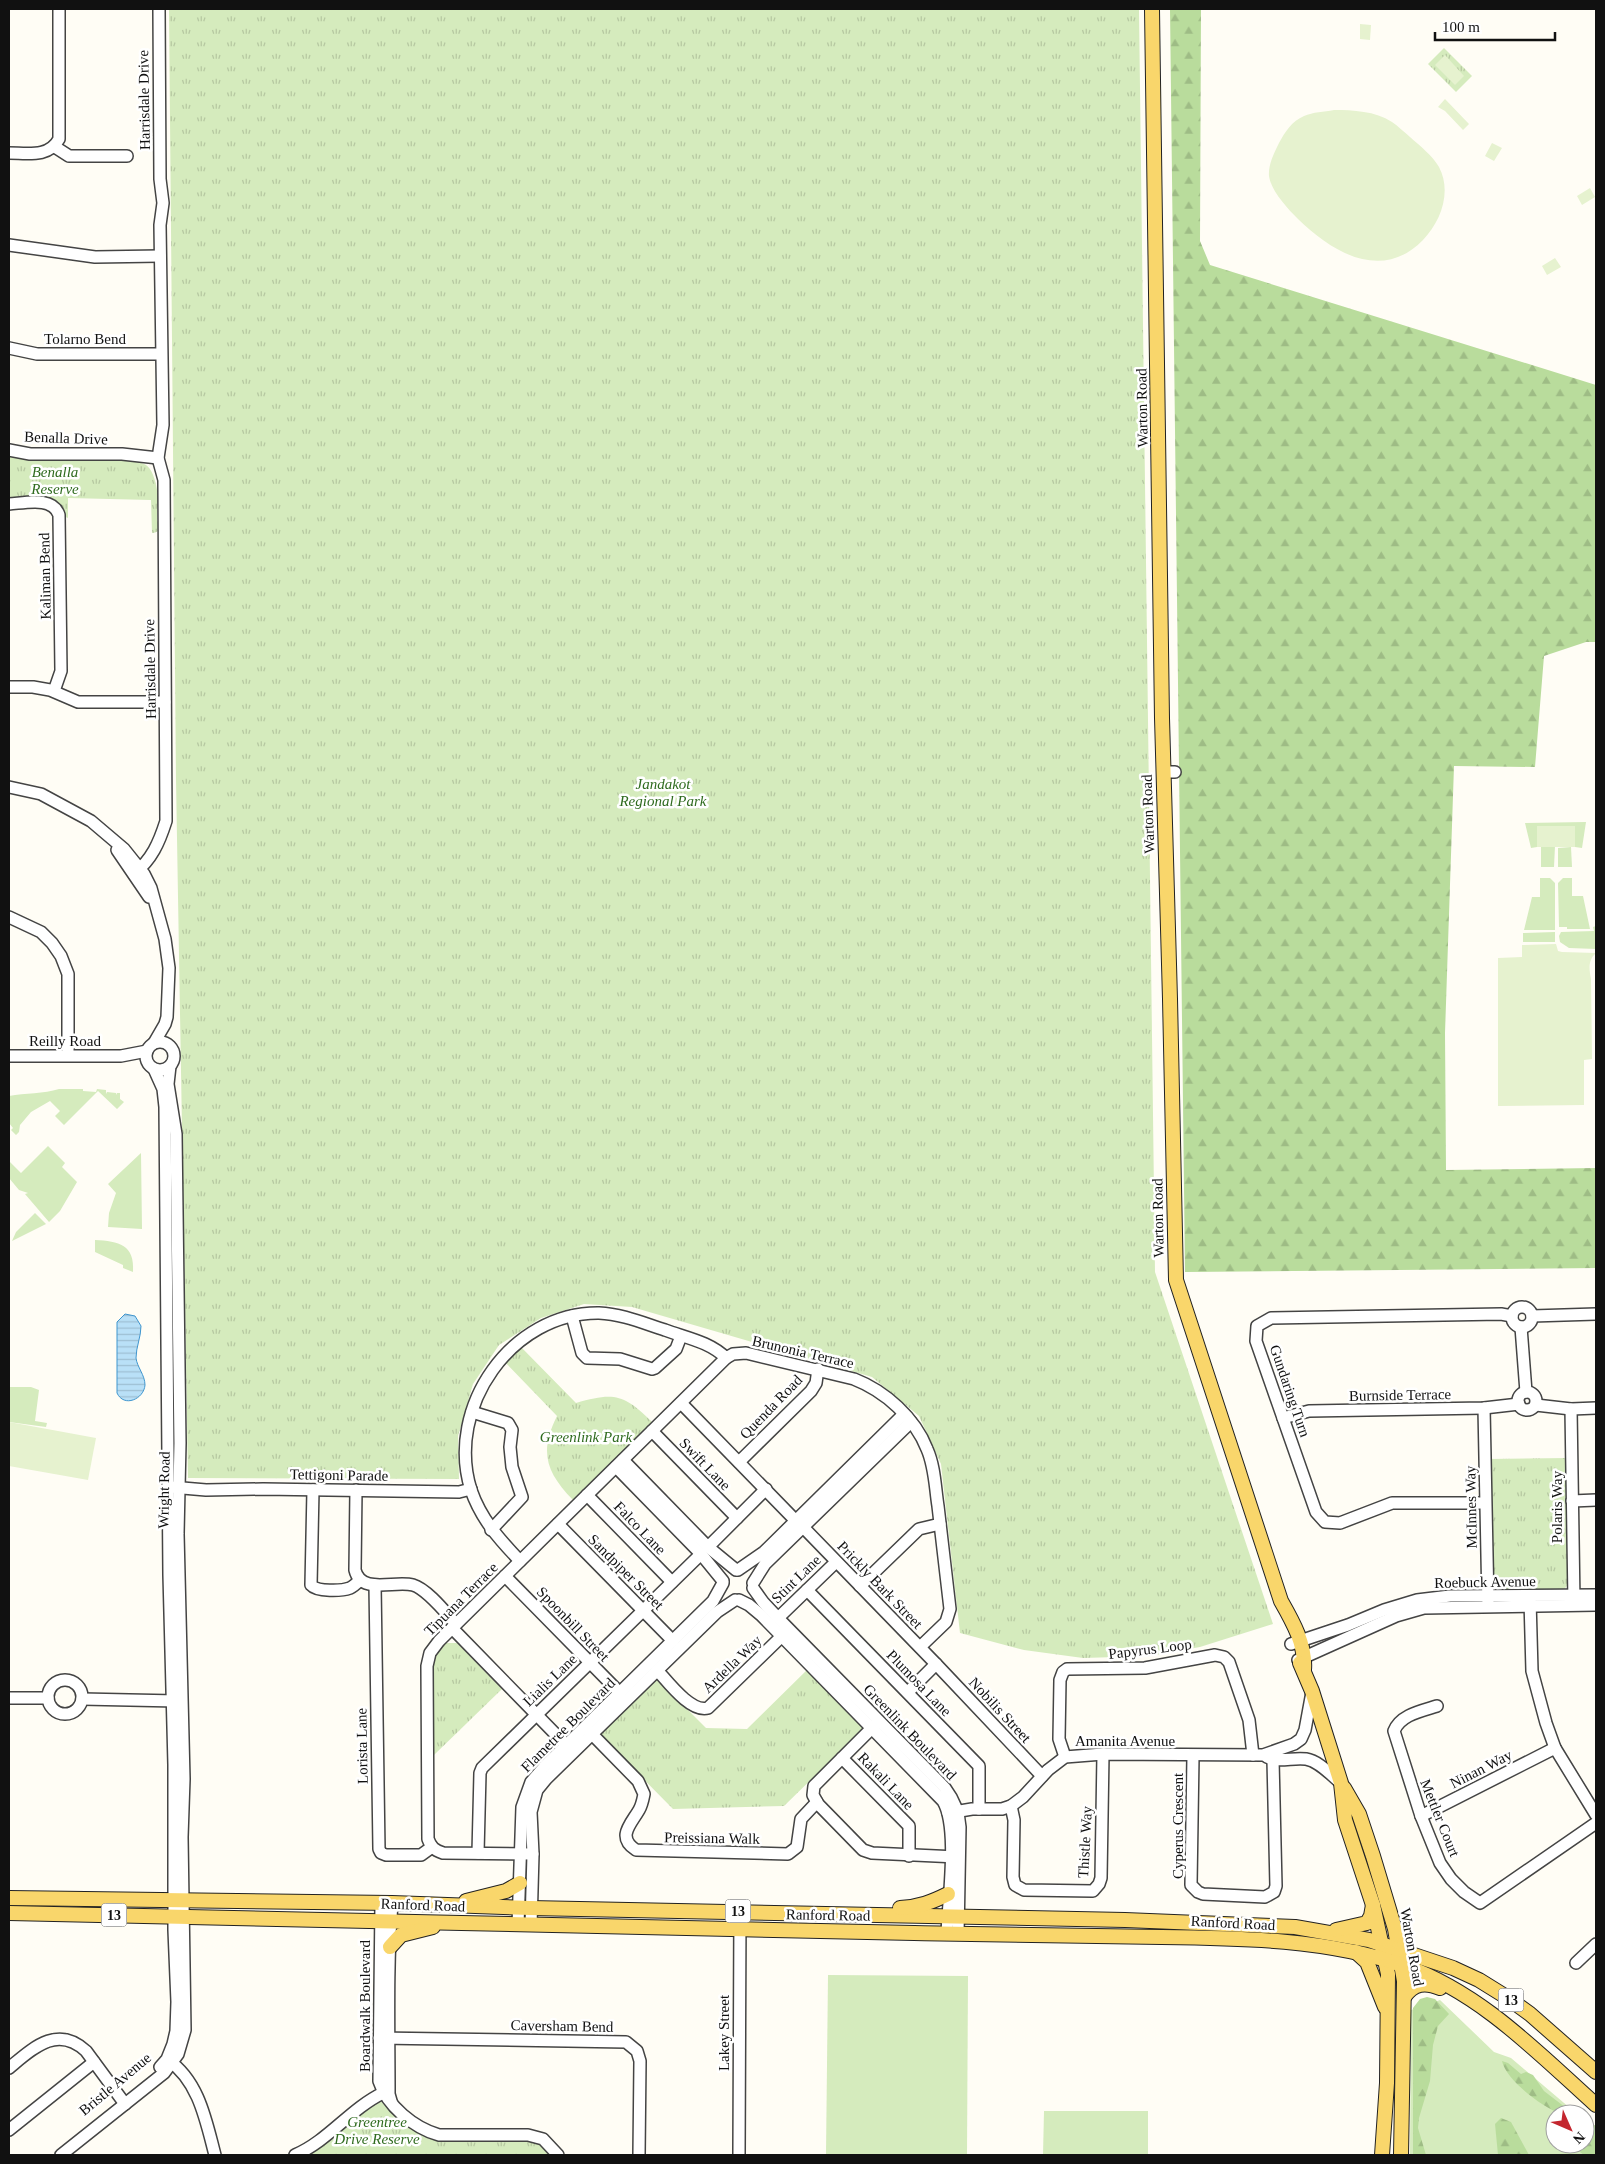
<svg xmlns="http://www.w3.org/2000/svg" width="1605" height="2164" font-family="Georgia,serif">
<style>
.grass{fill:#d5ebbd}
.forest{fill:url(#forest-firs)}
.park{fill:url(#park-tufts)}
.pitch{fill:#e6f2cf}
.water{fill:url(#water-rules);stroke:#3f96cf}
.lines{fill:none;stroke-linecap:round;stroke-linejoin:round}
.minor-casing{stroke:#444;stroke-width:14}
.major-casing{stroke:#222;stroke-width:16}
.minor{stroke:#fff;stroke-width:11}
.major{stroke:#f9d66b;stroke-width:14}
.labels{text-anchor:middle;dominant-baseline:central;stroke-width:5;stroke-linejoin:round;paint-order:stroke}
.shield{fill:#fff;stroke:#585858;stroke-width:1}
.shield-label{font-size:14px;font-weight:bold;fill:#111}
.street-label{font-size:15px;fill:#111;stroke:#fff}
.park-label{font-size:15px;font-style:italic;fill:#2f6b1f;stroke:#fff}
</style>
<defs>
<pattern id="forest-firs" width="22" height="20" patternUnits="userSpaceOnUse" patternTransform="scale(1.25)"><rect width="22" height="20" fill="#b9dc9c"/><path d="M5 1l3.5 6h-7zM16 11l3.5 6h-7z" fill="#9ebc85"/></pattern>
<pattern id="park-tufts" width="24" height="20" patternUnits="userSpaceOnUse" patternTransform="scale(1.25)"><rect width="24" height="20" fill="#d5ebbd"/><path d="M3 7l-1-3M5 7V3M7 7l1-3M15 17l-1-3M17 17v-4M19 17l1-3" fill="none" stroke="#b6c8a1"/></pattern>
<pattern id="water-rules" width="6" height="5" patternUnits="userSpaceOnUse" patternTransform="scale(1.25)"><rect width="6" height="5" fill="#b9e0f7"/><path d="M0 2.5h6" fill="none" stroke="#9ebfd3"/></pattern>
</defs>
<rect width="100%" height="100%" fill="#fffdf5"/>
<!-- grass -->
<g class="grass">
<polygon points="1586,822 1582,848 1575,847 1575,826 1537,826 1537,847 1531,848 1525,823"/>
<polygon points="1541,846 1555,846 1554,867 1541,867"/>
<polygon points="1571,847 1572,867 1558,867 1558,848"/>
<polygon points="1540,878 1550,878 1555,883 1555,930 1524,930 1532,897 1540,897"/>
<polygon points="1563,878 1572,878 1572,896 1583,896 1590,929 1567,929 1567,927 1559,927 1558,883"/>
<polygon points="1596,926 1596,949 1569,948 1560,942 1559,936 1561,932 1594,931 1593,927"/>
<polygon points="1555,932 1555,942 1523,942 1523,933"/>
<path d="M59,1089H83V1091L96,1092L97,1089L106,1090V1094L107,1092L116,1093L117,1095V1093H120V1099L124,1102L117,1109L98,1091L64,1125L55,1116L60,1111L50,1101L31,1112L20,1125L19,1132L16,1135L11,1130L13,1128L9,1123V1096C25,1093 44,1094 59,1089Z"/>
<polygon points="48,1146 65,1163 62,1167 77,1182 60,1211 49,1222 25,1194 28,1193 19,1190 9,1178 9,1161 21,1173"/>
<polygon points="141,1153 142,1229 108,1227 109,1213 116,1193 108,1184"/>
<polygon points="35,1213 46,1224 12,1241 16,1232"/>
<path d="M95,1240C119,1241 135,1245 133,1272L123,1268V1265L95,1252Z"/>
<polygon points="9,1387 31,1387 39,1390 35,1421 47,1423 46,1427 9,1422"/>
<polygon points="828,1975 968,1976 967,2155 826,2155"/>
<polygon points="1440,2000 1494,2052 1511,2058 1577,2114 1555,2114 1555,2144 1585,2144 1596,2155 1410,2155 1411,2010"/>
<polygon points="1044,2111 1148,2111 1148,2155 1043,2155"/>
</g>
<!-- forest -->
<g class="forest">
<polygon points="1170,9 1201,9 1200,241 1210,265 1596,385 1596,642 1586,642 1544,656 1535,767 1454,766 1445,1033 1446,1170 1596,1168 1596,1268 1185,1272"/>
<polygon points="1427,1997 1435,1999 1449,2014 1438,2026 1433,2045 1430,2081 1419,2118 1418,2128 1426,2155 1413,2155 1413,2008 1420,1999"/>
<path d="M1502,2061L1508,2063L1521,2074L1526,2072L1533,2075L1544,2091L1574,2114C1569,2114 1562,2115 1559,2113C1541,2106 1506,2080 1502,2061Z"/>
<polygon points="1501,2118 1511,2122 1529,2155 1498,2155 1495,2124"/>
<polygon points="1585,2120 1596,2126 1596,2155 1584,2155 1569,2144 1585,2144"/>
</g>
<!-- park -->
<g class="park">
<polygon points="169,9 1139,9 1155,1272 1273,1624 1200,1647 1150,1656 1083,1658 1024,1650 960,1633 941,1464 919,1416 872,1377 632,1307 584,1304 541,1318 499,1345 473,1384 458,1436 459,1479 188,1478 176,780"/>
<polygon points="1444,48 1472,76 1456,92 1428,64"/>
<path d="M9,454C29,455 135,456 146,465C156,472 157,493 160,504L157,507V521L160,524C160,529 158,533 152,533L151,500L68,498V518L25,500L22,497H9Z"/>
<path d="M520,1346L576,1403C614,1392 624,1394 652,1422L573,1500C546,1472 539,1452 557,1416L504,1361Z"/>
<path d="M1569,1458V1518L1567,1521V1544L1570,1547C1570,1563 1575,1584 1560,1592L1497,1591L1493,1587L1489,1459Z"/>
<polygon points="445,1643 457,1643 502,1689 434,1755 434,1656"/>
<polygon points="811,1666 868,1724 784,1806 673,1809 599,1734 656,1678 706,1728 747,1729"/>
<polygon points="380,2101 425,2132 527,2139 540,2143 553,2155 305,2155 375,2102"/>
</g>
<!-- pitch -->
<g class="pitch">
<polygon points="1360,24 1371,25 1370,40 1360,39"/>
<polygon points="1445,55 1464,76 1455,85 1435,65"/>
<polygon points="1445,99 1469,124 1463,130 1445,111 1438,107"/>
<path d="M1334,110C1353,110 1375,111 1392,122C1398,126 1404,132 1410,137C1419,145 1433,156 1439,167C1452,192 1441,221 1423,240C1382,282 1333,253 1298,219C1288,209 1271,191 1269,176C1268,165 1274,153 1279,143C1285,132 1292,121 1304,116C1313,112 1324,112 1334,110Z"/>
<polygon points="1492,143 1502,148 1494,161 1485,156"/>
<polygon points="1590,188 1595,197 1582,205 1577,196"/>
<polygon points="1555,258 1561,267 1547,275 1542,266"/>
<rect x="1537" y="826" width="38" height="21"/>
<path d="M1556,944L1558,951L1562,952L1596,953C1588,960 1589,969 1591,979L1592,1059L1584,1060V1105L1498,1106V958L1522,957V945Z"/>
<polygon points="9,1422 96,1438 88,1480 9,1466"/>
</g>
<!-- water -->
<path class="water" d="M125,1314L135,1316L141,1326C141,1337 136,1347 136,1358C137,1367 145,1375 145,1385C144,1399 124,1408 117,1393V1322Z"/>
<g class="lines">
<!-- minor casing -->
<g class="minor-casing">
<g id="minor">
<polyline points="55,147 69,156 127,156"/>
<path d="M9,153C27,153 49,158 59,139V9"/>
<polyline points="9,245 95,257 160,256"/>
<polyline points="9,348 37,354 161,354"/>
<polyline points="9,450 30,454 122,454 158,458"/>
<path d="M9,504C25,503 53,496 59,515L61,671L54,691"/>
<polyline points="9,687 33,687 50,690 78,702 165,702"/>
<polyline points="1163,772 1175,772"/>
<polyline points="9,787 41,794 91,821 124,849 144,874 151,888 165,939 169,968 167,1017 165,1024 154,1043"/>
<polyline points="117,850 149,897"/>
<path d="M134,874C152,859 159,843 166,821L164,480L158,458L163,425L160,225L163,203L160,179L159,9"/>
<polyline points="9,917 41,932 52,943 61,956 68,974 68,1055"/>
<circle cx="160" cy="1056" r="14"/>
<polyline points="9,1056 121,1056 147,1051"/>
<polyline points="154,1069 163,1089 165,1107 169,1575 174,1765 174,1930 177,2002 176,2031 173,2044 167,2059 160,2067"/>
<circle cx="1522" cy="1317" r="10"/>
<polyline points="572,1316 582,1353 587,1358 620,1359 652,1369 655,1368 676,1349 681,1336"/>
<polyline points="1532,1316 1596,1314"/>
<polyline points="1521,1327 1526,1392"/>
<circle cx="1527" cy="1401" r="9"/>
<polyline points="681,1403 796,1521"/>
<polyline points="1536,1405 1571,1409 1596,1408"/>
<polyline points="1484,1408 1488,1604"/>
<polyline points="1571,1409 1574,1602"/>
<polyline points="472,1412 508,1423 512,1430 510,1447 512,1467 522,1497 491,1530"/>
<polyline points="1283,1418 1309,1411 1484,1408 1519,1404"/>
<polyline points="652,1431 737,1518"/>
<polyline points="623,1460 708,1547 736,1570"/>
<polyline points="739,1462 811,1391 816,1383 818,1369"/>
<polyline points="616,1467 701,1554 723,1581"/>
<polyline points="171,1487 206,1490 263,1489 459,1492 471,1489"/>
<path d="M313,1490L311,1585C317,1592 342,1591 350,1588C354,1586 357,1583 360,1580"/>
<path d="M356,1490L355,1570C361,1595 395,1580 413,1585C427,1589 446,1613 456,1624"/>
<polyline points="587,1495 672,1582"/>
<polyline points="1572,1501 1596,1500"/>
<polyline points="1485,1503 1392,1503 1340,1523 1325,1522 1316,1512 1256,1341 1257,1326 1271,1318 1501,1314 1512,1316"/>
<polyline points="558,1524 673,1641"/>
<polyline points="803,1527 936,1664 1042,1776"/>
<polyline points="708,1547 766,1489"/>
<path d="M520,1561C499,1539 481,1519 471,1490C445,1407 512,1312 599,1313C622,1314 643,1323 665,1330C687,1338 710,1342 726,1358L733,1354L746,1353L854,1379C885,1391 915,1418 927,1449C935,1467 935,1487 938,1506C942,1540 946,1575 950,1609L946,1622L920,1647"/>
<polyline points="738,1570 764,1552 904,1414"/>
<polyline points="505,1576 620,1693"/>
<polyline points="753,1583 765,1564 911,1422"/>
<polyline points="375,1585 379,1849 381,1853 386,1855 421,1855 432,1847"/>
<polyline points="860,1586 919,1529 940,1524"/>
<path d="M753,1588L763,1602L778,1618L945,1788C954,1800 959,1811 960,1827L958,1934"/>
<polyline points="807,1590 979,1766 979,1809"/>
<path d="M739,1600L749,1605L761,1615L943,1801C959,1828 948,1900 947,1934"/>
<polyline points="1530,1600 1532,1671 1546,1723 1555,1748 1596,1815"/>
<polyline points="778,1618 836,1562"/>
<polyline points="452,1628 570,1749"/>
<polyline points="1291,1644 1348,1625 1384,1610 1417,1600 1450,1596 1596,1595"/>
<polyline points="1298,1660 1396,1616 1424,1608 1596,1605"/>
<path d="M657,1670C668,1682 691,1713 708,1708L782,1636"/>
<circle cx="65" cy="1697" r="17"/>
<polyline points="908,1692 936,1664"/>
<polyline points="9,1698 48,1698"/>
<polyline points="82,1699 177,1701"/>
<path d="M1437,1706C1421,1711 1400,1715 1394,1731L1421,1816L1440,1863L1451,1879L1464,1892L1480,1903L1596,1823"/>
<polyline points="876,1724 814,1786 813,1795 818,1804 863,1850 872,1853 957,1857"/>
<path d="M588,1730L638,1781L644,1794C643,1799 642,1805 639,1810C631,1824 616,1837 636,1850L788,1854L797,1847L801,1819L817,1802"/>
<polyline points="1193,1756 1191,1885 1198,1892 1203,1894 1265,1897 1274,1892 1276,1886 1273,1760"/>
<polyline points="1065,1757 1059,1739 1060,1680 1063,1672 1067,1669 1145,1668 1215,1655 1224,1657 1229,1662 1249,1720 1253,1755"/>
<path d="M1267,1757C1279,1763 1293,1757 1306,1759C1319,1761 1331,1775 1341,1783"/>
<polyline points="842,1758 909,1826 909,1856"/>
<polyline points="1011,1806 1014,1820 1013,1877 1015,1885 1024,1890 1093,1891 1099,1884 1101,1878 1103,1754"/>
<polyline points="948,1813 972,1809 1002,1809 1011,1806 1023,1797 1048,1770 1065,1757 1103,1754 1263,1755 1294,1744 1301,1739 1305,1730 1312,1692"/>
<polyline points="1421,1816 1555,1748"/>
<polyline points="478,1853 480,1773 482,1768 701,1554"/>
<path d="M533,1854L443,1853C434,1850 431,1847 428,1839L427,1666L430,1653L439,1641L726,1358"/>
<path d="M381,1903L379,2081C387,2106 414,2128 439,2135H528L543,2139L558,2155"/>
<polyline points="518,1925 522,1807 531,1782 544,1767 713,1601 723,1583"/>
<polyline points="531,1925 533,1854 531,1812 537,1790 546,1779 717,1612 735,1600"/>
<polyline points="1576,1963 1596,1944"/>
<polyline points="379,2038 626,2042 637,2051 640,2061 639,2155"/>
<path d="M168,2060C199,2081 206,2121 215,2155"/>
<path d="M9,2068C32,2049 57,2024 86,2051L125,2104"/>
<path d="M391,2101L389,2094C389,2031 387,1966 392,1903"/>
<polyline points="9,2130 94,2062"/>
<polyline points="61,2155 164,2073 178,2054 185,2030 182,1837 184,1779 178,1534 180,1443 176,1134 168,1084 170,1066"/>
<path d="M295,2155C328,2141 350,2109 383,2093"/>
<polyline points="739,2155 740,1911"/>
</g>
</g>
<!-- major casing -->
<g class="major-casing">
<g id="major">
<path d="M1152,9L1162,718L1170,999L1176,1280L1281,1601C1293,1622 1306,1645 1304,1670"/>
<polyline points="1300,1663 1312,1691 1341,1783 1345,1820 1373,1905 1388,1974 1387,2083 1382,2155"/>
<polyline points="1344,1788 1359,1814 1373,1856 1395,1929 1404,1981 1401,2155"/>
<polyline points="9,1898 392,1903 530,1908 1125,1920 1295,1927 1369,1940 1453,1968 1479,1980 1508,1998 1530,2014 1596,2072"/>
<polyline points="466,1901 506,1891 520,1883"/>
<path d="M900,1908C919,1907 932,1902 948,1894"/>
<path d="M9,1913C311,1918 612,1928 914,1933C996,1935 1078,1935 1161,1937C1242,1938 1327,1939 1405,1966C1481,1993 1537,2052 1596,2105"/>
<polyline points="1336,1930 1367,1923 1371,1916 1373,1905"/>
<polyline points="390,1947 401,1935 433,1927"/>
<polyline points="1356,1952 1367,1962 1385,2007"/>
<path d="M1404,1997C1414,1983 1425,1982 1440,1988"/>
</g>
</g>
<!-- minor -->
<use href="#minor" class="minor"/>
<!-- major -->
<use href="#major" class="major"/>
</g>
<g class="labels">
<!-- shield labels -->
<g class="shield">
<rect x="725.5" y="1899.5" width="25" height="23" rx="4"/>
<rect x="101.5" y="1903.5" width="25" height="23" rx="4"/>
<rect x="1498.5" y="1988.5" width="25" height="23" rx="4"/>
</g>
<g class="shield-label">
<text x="738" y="1911">13</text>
<text x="114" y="1915">13</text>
<text x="1511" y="2000">13</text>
</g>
<!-- street labels -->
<g class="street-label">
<text transform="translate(144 100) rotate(-91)">Harrisdale Drive</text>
<text x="85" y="339">Tolarno Bend</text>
<text transform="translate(1142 408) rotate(-91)">Warton Road</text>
<text transform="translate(66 438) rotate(2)">Benalla Drive</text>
<text transform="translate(45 576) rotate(-91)">Kaliman Bend</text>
<text transform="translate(150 669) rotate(-91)">Harrisdale Drive</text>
<text transform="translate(1148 814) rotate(-92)">Warton Road</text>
<text x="65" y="1041">Reilly Road</text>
<text transform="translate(1158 1218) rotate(-91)">Warton Road</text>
<text transform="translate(803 1352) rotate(13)">Brunonia Terrace</text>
<text transform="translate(1290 1391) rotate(71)">Gundaring Turn</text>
<text transform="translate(1400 1395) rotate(-1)">Burnside Terrace</text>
<text transform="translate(771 1407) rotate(-46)">Quenda Road</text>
<text transform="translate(705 1464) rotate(46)">Swift Lane</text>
<text transform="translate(339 1475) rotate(1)">Tettigoni Parade</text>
<text transform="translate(164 1490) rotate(-89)">Wright Road</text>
<text transform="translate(1471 1507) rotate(-91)">McInnes Way</text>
<text transform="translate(1557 1507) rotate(-90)">Polaris Way</text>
<text transform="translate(640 1528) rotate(46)">Falco Lane</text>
<text transform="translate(626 1572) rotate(45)">Sandpiper Street</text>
<text transform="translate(796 1579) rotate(-44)">Stint Lane</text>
<text transform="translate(1485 1582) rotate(-1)">Roebuck Avenue</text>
<text transform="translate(880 1585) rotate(46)">Prickly Bark Street</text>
<text transform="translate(461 1599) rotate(-45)">Tipuana Terrace</text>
<text transform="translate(573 1624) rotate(46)">Spoonbill Street</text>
<text transform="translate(1150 1649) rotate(-7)">Papyrus Loop</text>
<text transform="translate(732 1664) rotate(-44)">Ardella Way</text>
<text transform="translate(550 1680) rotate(-44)">Lialis Lane</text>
<text transform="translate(919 1683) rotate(46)">Plumosa Lane</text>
<text transform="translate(1000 1710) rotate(47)">Nobilis Street</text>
<text transform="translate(568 1725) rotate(-45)">Flametree Boulevard</text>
<text transform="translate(910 1732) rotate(46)">Greenlink Boulevard</text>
<text x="1125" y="1741">Amanita Avenue</text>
<text transform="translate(362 1746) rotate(-91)">Lorista Lane</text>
<text transform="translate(1481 1769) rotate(-27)">Ninan Way</text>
<text transform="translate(886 1781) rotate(46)">Rakali Lane</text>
<text transform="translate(1440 1818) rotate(68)">Mettler Court</text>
<text transform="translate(1178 1826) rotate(-90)">Cyperus Crescent</text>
<text transform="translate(712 1838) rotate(1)">Preissiana Walk</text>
<text transform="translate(1085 1842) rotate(-87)">Thistle Way</text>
<text transform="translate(423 1905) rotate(2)">Ranford Road</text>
<text transform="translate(828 1915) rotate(1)">Ranford Road</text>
<text transform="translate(1233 1923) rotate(3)">Ranford Road</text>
<text transform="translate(1412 1947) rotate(80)">Warton Road</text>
<text transform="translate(365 2006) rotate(-90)">Boardwalk Boulevard</text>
<text transform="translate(562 2026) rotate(1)">Caversham Bend</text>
<text transform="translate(724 2033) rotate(-90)">Lakey Street</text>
<text transform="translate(115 2084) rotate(-40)">Bristle Avenue</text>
</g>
<!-- park labels -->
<g class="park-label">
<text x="55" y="472">Benalla<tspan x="55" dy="17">Reserve</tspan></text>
<text x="663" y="784">Jandakot<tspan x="663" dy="17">Regional Park</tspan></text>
<text x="586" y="1437">Greenlink Park</text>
<text x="377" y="2122">Greentree<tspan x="377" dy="17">Drive Reserve</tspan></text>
</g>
</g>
<!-- border -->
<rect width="1605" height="2164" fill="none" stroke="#111111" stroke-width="20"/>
<!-- north arrow -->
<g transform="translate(1570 2129) rotate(135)"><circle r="24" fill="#ffffff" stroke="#a0a0a0"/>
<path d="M0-4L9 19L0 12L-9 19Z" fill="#c4262e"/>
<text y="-8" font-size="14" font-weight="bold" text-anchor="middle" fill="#111111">N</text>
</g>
<!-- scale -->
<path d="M1435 32v8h120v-8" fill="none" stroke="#111111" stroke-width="2.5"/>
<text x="1442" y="32" font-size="15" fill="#111111" stroke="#ffffff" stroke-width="4" paint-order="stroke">100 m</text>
</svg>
